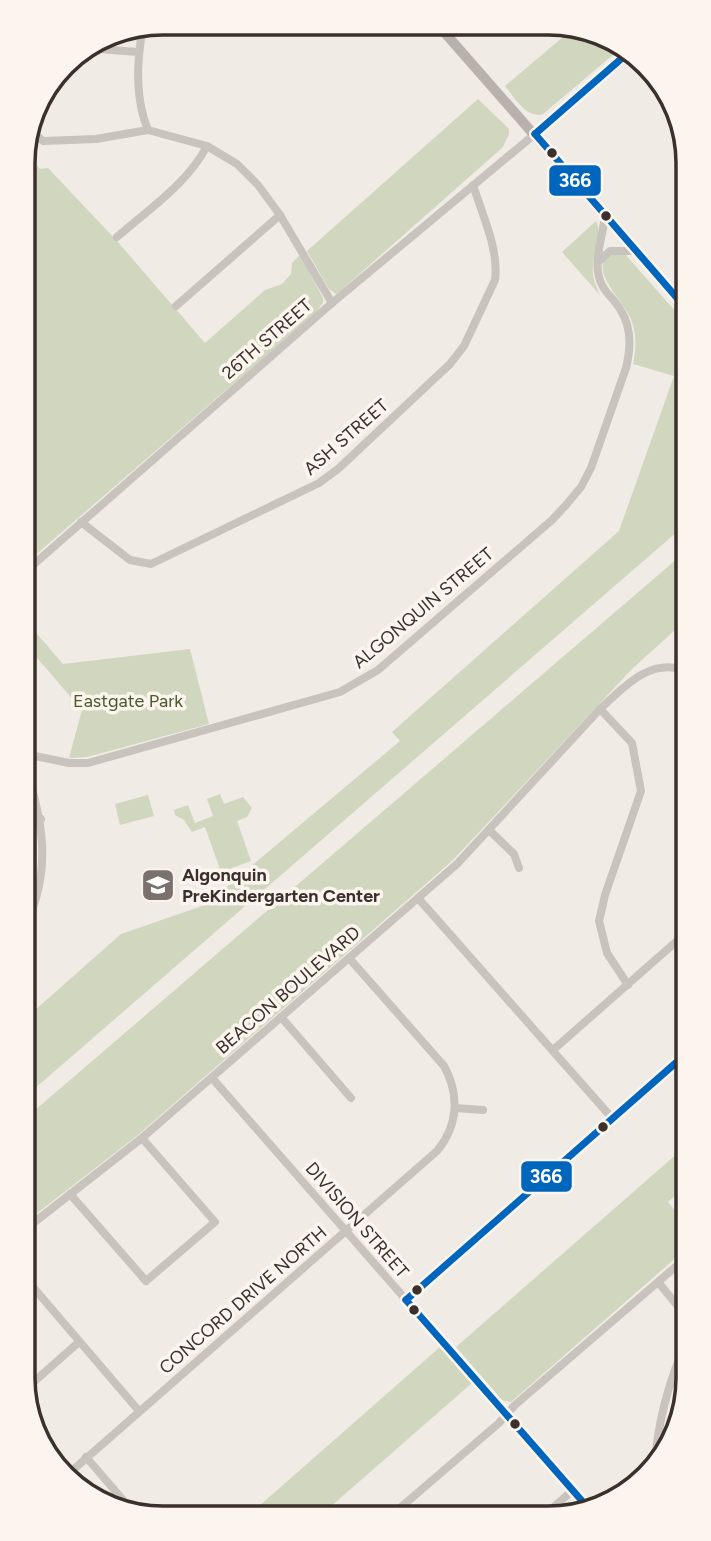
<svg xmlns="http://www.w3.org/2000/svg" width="711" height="1541" font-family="Figtree,sans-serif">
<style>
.green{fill:#d1d6bf}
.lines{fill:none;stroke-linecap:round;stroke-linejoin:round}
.minor{stroke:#c9c3be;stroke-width:8}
.major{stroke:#b8b1ad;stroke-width:10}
.bus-1-casing{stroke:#fbf5ee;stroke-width:12}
.bus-1{stroke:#0065bd;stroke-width:7}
.bus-dot{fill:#3b302b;stroke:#fbf5ee;stroke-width:2.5}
.labels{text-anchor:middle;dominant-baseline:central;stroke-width:7;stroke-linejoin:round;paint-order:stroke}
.street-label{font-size:18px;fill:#3b302b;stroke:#fbf5ee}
.park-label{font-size:18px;fill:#4a5a2e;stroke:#fbf5ee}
.poi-label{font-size:18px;font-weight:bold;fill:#3b302b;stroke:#fbf5ee;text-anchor:start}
.rim{fill:none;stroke:#3b302b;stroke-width:3.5}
.line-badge{stroke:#fbf5ee;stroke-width:2.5}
.badge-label{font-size:19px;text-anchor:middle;font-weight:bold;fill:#fff}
</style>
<rect width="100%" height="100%" fill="#f0ebe5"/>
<!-- green -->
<g class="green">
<path d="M576,26L621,48L543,114C526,119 514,97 505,86Z"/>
<polygon points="478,99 509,129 509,134 503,147 339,292 336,294 329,289 307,251"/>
<polygon points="24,151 40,169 48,168 117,241 205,343 265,290 282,284 291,274 292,263 300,255 323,298 323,303 315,313 25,564"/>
<path d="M596,221C603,236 593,252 593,267C592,278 596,286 600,295L562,252Z"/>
<path d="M624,253L684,321L685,525L26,1096V1018L121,934L205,905L400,741L392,732L619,531L674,376L633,364C636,349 637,334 631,319C624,301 575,256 624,253Z"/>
<polygon points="685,552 685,621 632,669 452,861 138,1135 27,1221 27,1117"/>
<polygon points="25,620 63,664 190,649 209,724 87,757 69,758 82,710 25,644"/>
<polygon points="220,794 224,804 243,797 252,808 247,817 237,821 251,861 221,872 205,827 192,832 184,820 175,815 174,810 188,805 195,823 213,816 207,799"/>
<polygon points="148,795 154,816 120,825 115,804"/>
<polygon points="687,1145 687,1185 668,1202 687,1225 687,1248 511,1402 502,1400 456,1347"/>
<polygon points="440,1347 472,1383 321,1515 249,1515"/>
</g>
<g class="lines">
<!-- minor -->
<g class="minor">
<path d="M143,27C137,59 135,99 148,130"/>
<polyline points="86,48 138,52"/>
<polyline points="30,130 43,141 96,139 148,130 207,146 237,164 258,185 280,215 332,303"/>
<path d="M117,237C149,209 187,184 207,146"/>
<polyline points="599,261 610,251 636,251"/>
<polyline points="176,306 280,215"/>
<path d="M81,522L130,560L151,564L319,483L338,469L450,364L464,346L495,280C499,249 482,214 473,185"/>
<polyline points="25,572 332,303 535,134 629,52"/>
<polyline points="600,709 632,743 641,791 605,895 599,921 607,953 628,985"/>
<path d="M25,754L69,763H88L340,692L378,670L552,520L566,505L581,487L591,468L626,368C631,348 632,327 620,309C613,297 602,291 599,277C594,260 603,234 605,216"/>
<path d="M25,763C42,823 53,865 26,926"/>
<polyline points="26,826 41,819"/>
<polyline points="489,830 514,854 519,868"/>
<polyline points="418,898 612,1118"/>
<polyline points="281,1017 351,1098"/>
<polyline points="553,1050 686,933"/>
<polyline points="212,1078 590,1510"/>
<polyline points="455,1108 483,1110"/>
<polyline points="70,1194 146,1281 215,1222 142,1138"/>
<path d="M27,1228L142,1138L457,864L600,709C624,687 649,658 685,670"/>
<polyline points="27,1280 139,1411"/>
<polyline points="658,1282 686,1316 688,1325"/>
<polyline points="406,1300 687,1053"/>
<polyline points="28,1387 79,1342"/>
<polyline points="86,1457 136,1515"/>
<path d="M655,1466C657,1421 670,1378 688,1337"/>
<path d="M66,1476L437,1151C458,1126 460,1095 444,1066L349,958"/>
<polyline points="393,1514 499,1423 515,1405 687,1257"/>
<polyline points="546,1514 573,1490"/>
</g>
<!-- major -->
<polyline class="major" points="438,25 684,306"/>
<!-- bus-1 casing -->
<g class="bus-1-casing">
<g id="bus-1">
<polyline points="535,134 684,306"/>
<polyline points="535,134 629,52"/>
<polyline points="406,1300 687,1053"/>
<polyline points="406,1300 590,1510"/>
</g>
</g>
<!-- bus-1 -->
<use href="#bus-1" class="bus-1"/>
</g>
<!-- icons -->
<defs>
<g id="school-square" transform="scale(1.75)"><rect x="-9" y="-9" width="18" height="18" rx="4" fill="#7a716c" stroke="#fbf5ee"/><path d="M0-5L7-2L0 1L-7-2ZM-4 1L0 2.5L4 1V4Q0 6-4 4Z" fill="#fff"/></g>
</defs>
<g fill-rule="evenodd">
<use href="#school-square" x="158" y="885"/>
</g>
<!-- markers -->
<g class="bus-dot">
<circle cx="552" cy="153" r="6"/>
<circle cx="606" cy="216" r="6"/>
<circle cx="603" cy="1127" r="6"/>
<circle cx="417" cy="1290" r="6"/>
<circle cx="414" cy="1310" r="6"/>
<circle cx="515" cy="1424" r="6"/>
</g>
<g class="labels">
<!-- street labels -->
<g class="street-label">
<text transform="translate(267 339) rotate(-41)">26TH STREET</text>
<text transform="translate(346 437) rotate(-41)">ASH STREET</text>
<text transform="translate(423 608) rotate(-40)">ALGONQUIN STREET</text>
<text transform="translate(288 990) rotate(-41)">BEACON BOULEVARD</text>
<text transform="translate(357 1220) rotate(49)">DIVISION STREET</text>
<text transform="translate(243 1300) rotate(-41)">CONCORD DRIVE NORTH</text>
</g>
<!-- park labels -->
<g class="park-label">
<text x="128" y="701">Eastgate Park</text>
</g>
<!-- poi labels -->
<g class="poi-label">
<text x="182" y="875">Algonquin<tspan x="182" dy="21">PreKindergarten Center</tspan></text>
</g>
</g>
<!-- crop -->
<path d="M0 0H711V1541H0ZM163 35H548A128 128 0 0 1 676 163V1378A128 128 0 0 1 548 1506H163A128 128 0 0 1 35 1378V163A128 128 0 0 1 163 35Z" fill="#fbf5ee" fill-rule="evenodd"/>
<path class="rim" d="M163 35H548A128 128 0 0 1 676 163V1378A128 128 0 0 1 548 1506H163A128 128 0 0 1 35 1378V163A128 128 0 0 1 163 35Z"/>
<g class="line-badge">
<rect x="548" y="164" width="54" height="33" rx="7" fill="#0065bd"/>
<rect x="520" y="1160" width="53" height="33" rx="7" fill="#0065bd"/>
</g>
<g class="badge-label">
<text x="575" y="187">366</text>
<text x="546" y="1183">366</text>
</g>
</svg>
